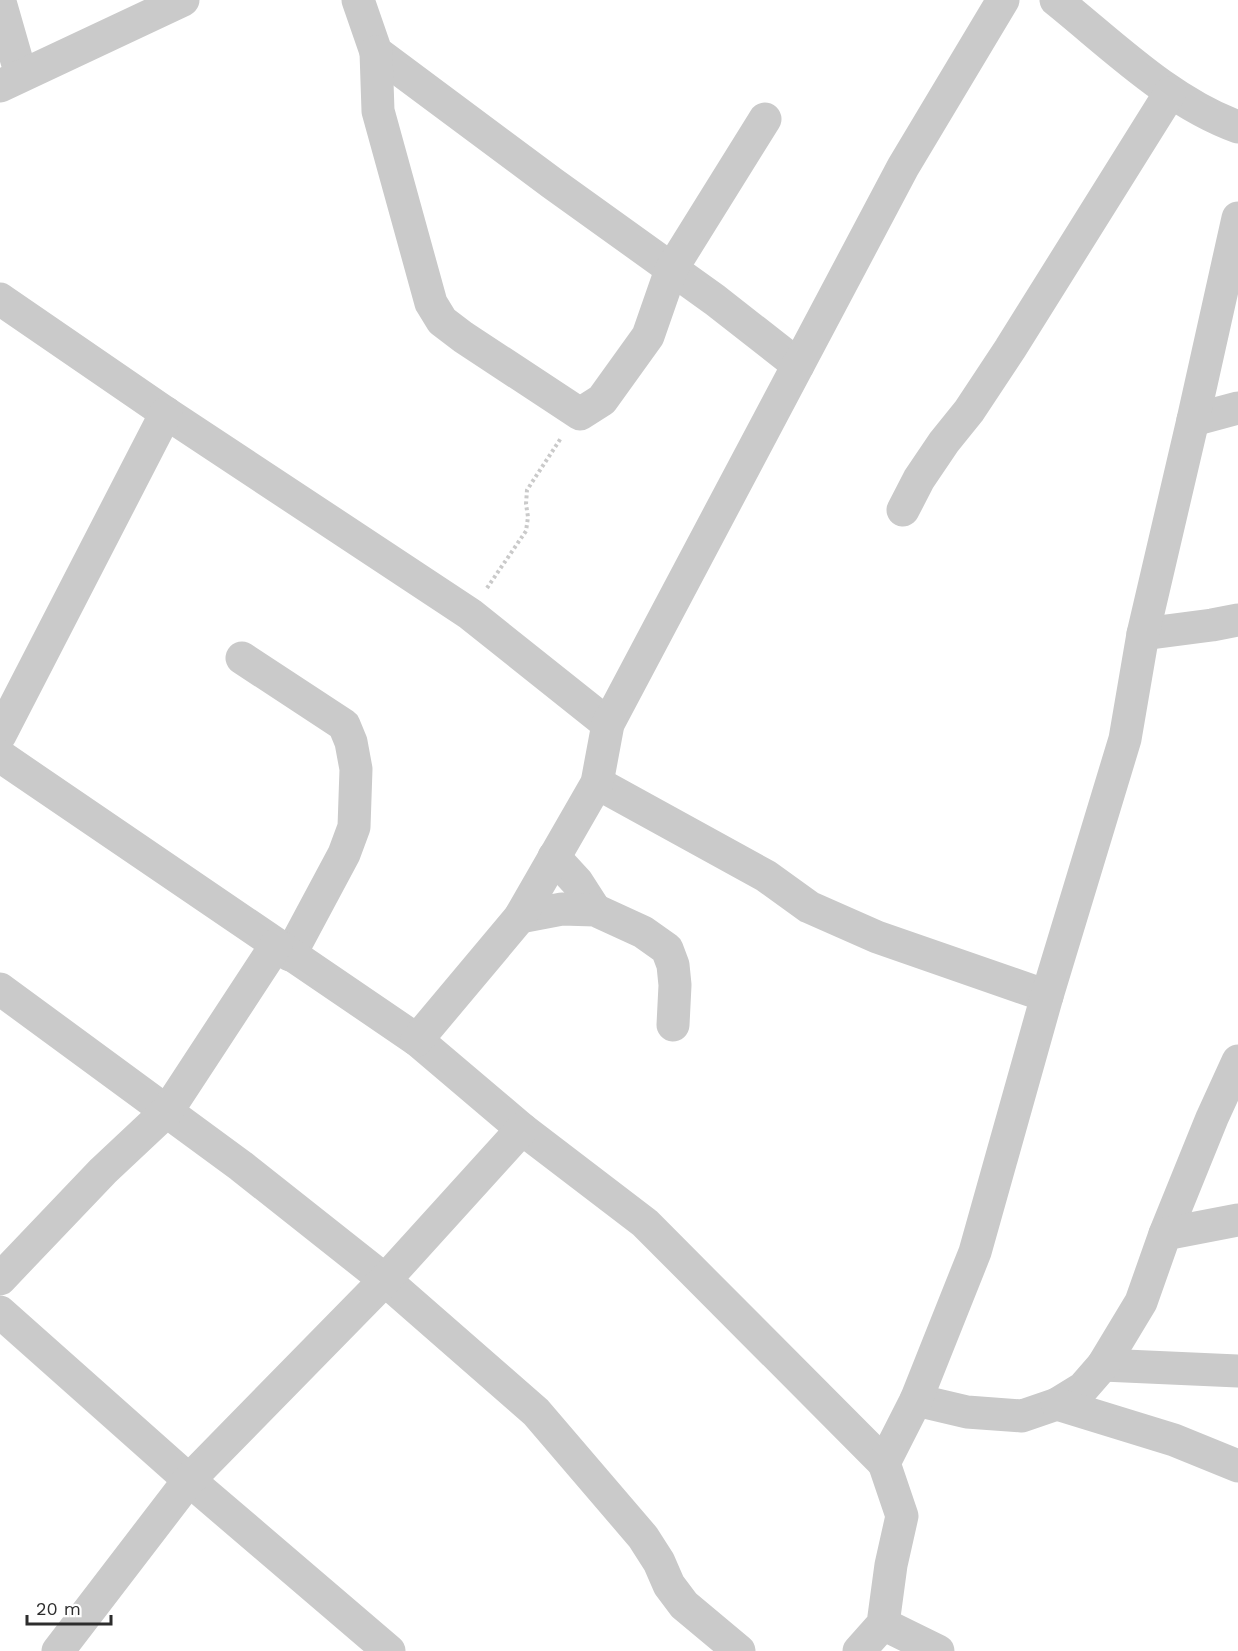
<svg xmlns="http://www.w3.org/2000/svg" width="1238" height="1651" font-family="'Work Sans',sans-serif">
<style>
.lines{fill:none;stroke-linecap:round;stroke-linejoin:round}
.path{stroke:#cacaca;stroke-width:4;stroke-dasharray:3 3;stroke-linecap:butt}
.minor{stroke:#cacaca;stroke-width:33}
</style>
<rect width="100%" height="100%" fill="#fff"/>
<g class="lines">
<!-- path -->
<polyline class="path" points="487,588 526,531 528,517 526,504 527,490 561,438"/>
<!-- minor -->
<g class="minor">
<polyline points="358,0 376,52 552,183 715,300 798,365"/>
<path d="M1056,0C1112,45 1169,102 1238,127"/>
<polyline points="0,2 21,75"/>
<polyline points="376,52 378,111 431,303 442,321 463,337 580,414 602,400 648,336 671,270 765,119"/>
<polyline points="0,86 183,0"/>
<polyline points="0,299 166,413 470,614 608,724"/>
<polyline points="1193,420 1238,408"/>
<polyline points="903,510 919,479 944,442 969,411 1010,349 1170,93"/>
<polyline points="1143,634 1212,625 1238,620"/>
<polyline points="242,658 344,725 351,742 356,769 354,827 344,854 290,955"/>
<polyline points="0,735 166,413"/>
<polyline points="0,756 417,1040 522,1129 645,1223 884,1463"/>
<polyline points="597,783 766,876 809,907 877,937 1047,996"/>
<polyline points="554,857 577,882 595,910"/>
<polyline points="520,917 562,909 595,910 643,932 667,949 673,965 675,985 673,1025"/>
<polyline points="0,989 241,1166 385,1280 536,1412 643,1537 659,1562 669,1585 684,1605 739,1651"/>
<polyline points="417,1040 520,917 597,783 608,724 903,167 1003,0"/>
<polyline points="1165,1234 1212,1118 1238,1061"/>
<polyline points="0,1279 103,1171 168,1110 276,945"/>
<polyline points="0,1312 189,1480 389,1651"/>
<polyline points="1103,1365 1238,1371"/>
<polyline points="916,1400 967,1412 1022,1416 1057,1404 1083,1388 1103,1365 1141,1302 1165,1234 1238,1220"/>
<polyline points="1057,1404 1174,1440 1238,1466"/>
<polyline points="883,1624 938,1651"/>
<polyline points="58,1651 189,1480 385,1280 522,1129"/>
<polyline points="859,1651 883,1624 891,1565 902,1516 884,1463 916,1400 975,1252 1047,996 1125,739 1143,634 1193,420 1238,218"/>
</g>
</g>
<!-- scale -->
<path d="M27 1615v9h84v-9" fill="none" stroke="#2d2d2d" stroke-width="3"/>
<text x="36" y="1615" font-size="18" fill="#2d2d2d" stroke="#ffffff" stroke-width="4.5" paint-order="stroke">20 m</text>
</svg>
